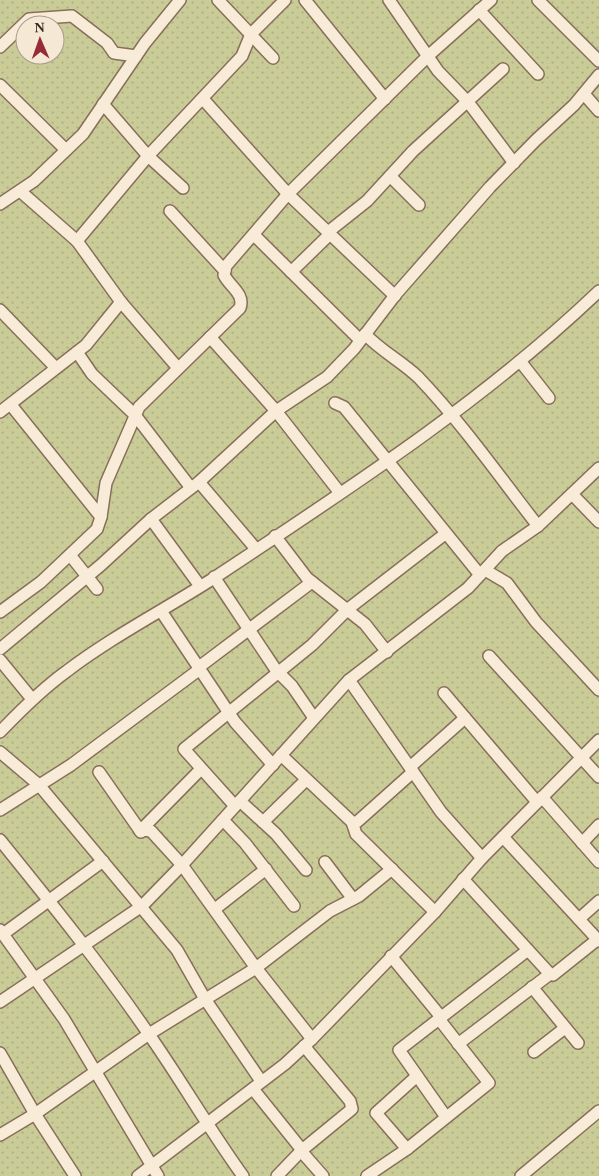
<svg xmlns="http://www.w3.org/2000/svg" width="599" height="1176" font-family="Georgia,serif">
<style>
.grass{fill:url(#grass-dots);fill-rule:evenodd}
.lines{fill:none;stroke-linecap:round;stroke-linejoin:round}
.street-casing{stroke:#886f5b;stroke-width:14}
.street{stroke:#f8ecd8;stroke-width:11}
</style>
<defs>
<pattern id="grass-dots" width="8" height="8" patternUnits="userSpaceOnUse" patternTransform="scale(1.25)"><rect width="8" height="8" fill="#cacc98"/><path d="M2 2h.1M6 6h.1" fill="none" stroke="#aeaf83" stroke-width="1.8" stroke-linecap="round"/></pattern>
</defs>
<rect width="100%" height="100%" fill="#eeddc4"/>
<!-- grass -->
<path class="grass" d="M0,0H599V1176H0ZM25,25H55V55H25Z"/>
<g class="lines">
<!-- street casing -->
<g class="street-casing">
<g id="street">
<polyline points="218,0 273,58"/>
<polyline points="305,0 385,99"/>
<polyline points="389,0 438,71 468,102 514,163"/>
<polyline points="538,0 599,61"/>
<polyline points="479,10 538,74"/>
<polyline points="0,47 29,19 72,16 107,43 114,53 136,56"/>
<polyline points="0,85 66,150"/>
<polyline points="584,94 599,111"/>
<polyline points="203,99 288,194 395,296"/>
<polyline points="103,104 148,156 183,188"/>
<polyline points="390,176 419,205"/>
<polyline points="0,204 34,181 83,134 145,43 180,0"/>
<polyline points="170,211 225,271"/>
<polyline points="328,232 367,201 413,151 503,69"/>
<polyline points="254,235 360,340"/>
<polyline points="77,241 148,156 242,56 251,34 285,0"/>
<polyline points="291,272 330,234"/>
<polyline points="121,302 178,368"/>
<polyline points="0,310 55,367"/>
<path d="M365,334C381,351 401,361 418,377C462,423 499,476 538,526"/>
<polyline points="210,337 276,411 340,493"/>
<polyline points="77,352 92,374 135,415 191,488"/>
<polyline points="520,361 549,398"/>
<polyline points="335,403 344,407 480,575"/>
<polyline points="11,405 101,517"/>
<polyline points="0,412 86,345 121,302 77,241 20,191"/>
<polyline points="199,482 256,549"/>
<polyline points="572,494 599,522"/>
<polyline points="151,519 200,586"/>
<polyline points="275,536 307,578 365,624 387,652"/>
<polyline points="70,555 97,589"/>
<polyline points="485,570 507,583 536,622 599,690"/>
<polyline points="214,577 276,670 292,686 314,718"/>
<polyline points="161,611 235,722 273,765"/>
<path d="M0,612L41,582L97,529L101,517L106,483L139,407L240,308C245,294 230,287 224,275L226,266L288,194L428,56L491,0"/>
<polyline points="0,649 101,565 151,519 199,482 276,411 327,377 354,349 396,294 490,187 536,140 574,105 599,75"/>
<polyline points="489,656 599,777"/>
<polyline points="0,660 32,699"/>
<polyline points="199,667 312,582"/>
<polyline points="349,680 441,812 482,858"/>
<polyline points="444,693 537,802"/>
<path d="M0,732C21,710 42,689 67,671C113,636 166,609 214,578C348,489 483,402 599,291"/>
<polyline points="0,752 39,785 177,950 205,999 261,1081"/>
<polyline points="281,755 352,822 357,822 413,772"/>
<polyline points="410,767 465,718"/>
<polyline points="99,772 141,832 144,830 151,831 182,865 256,968 312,1039"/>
<polyline points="542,797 599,862"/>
<polyline points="240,801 276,834 306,870"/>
<polyline points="235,806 184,749 312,645 348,609 445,534"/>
<polyline points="0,810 71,765 200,669"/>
<polyline points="223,820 245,843 294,906"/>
<polyline points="263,822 306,780"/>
<polyline points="352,822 356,834 435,912"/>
<polyline points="140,831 201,769"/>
<polyline points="503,837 599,941"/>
<path d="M0,840C51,903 102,966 148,1033C181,1080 209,1129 243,1176"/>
<polyline points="582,843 599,825"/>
<polyline points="325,862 353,899"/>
<polyline points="463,879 550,974"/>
<polyline points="215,909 266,869"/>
<polyline points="579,919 599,901"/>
<polyline points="0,930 64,1019 158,1176"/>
<polyline points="3,934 103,861"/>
<polyline points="391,956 441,1017"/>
<polyline points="532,987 578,1043"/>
<polyline points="0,1002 142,906 182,865 349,680 468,588 502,551 538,526 599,468"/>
<polyline points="458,1044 550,974 553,975 598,939"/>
<polyline points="534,1052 565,1028"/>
<polyline points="0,1053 35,1114 75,1176"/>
<polyline points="253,1089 302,1150"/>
<polyline points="446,1117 399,1050 528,950"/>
<polyline points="0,1135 35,1114 149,1034 256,968 330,911 359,896 392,869"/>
<polyline points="407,1149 376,1113 417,1076"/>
<polyline points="301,1151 323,1176"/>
<polyline points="138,1176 285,1064 312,1039 435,912 482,858 599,740"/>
<polyline points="277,1176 302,1150 352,1109 350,1101 304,1046"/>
<polyline points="367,1176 407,1149 489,1083 439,1019"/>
<polyline points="521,1176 599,1111"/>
</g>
</g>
<!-- street -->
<use href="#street" class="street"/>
</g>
<!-- north arrow -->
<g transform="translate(40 40) rotate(358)"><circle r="24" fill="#f5e8d4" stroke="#a99c8c"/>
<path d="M0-4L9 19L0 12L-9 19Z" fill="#962c36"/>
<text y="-8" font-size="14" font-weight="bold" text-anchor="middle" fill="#38291f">N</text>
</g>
</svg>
